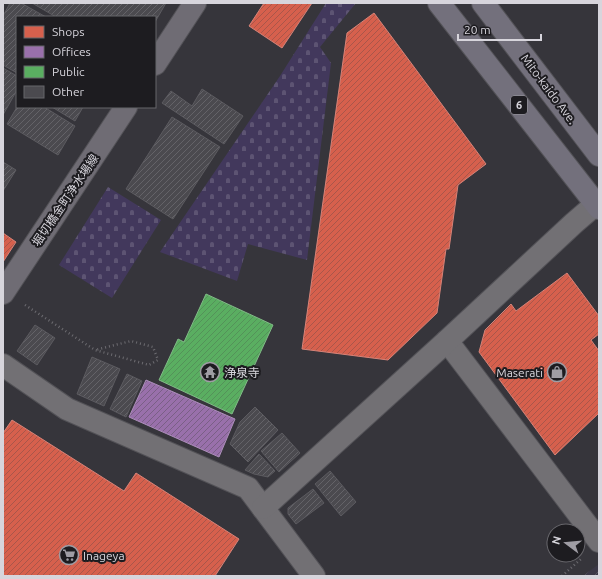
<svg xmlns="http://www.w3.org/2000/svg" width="602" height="579" font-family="Ubuntu,'Noto Sans JP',sans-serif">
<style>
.industrial{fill:url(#industrial-furrows)}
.cemetery{fill:url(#cemetery-stones)}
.shops{fill:url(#shops-hatch);stroke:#d68378}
.offices{fill:url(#offices-hatch);stroke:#ac8eba}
.public{fill:url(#public-hatch);stroke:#80ba86}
.building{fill:url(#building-hatch);stroke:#5c5b60}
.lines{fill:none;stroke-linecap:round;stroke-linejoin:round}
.street-casing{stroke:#535257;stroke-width:24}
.secondary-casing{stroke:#535257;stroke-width:24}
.highway-casing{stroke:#535257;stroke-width:24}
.path{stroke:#6d6c71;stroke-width:2.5;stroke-dasharray:1 3;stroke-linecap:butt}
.street{stroke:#727074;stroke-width:22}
.secondary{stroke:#6f6c74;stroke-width:22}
.highway{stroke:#73707c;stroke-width:22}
.labels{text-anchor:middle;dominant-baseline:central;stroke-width:4;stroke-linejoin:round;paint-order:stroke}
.shield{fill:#1d1c20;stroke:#9f9ea4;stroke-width:1}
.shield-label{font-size:11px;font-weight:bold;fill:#d7d5dc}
.street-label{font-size:12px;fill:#d7d5dc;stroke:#1d1c20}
.poi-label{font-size:12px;fill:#d7d5dc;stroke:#1d1c20;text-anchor:start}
</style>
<defs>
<pattern id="industrial-furrows" width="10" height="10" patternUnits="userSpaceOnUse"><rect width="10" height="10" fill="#3b3846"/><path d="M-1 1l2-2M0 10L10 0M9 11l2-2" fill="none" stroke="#575460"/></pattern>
<pattern id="cemetery-stones" width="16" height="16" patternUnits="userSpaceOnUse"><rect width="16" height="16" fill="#42385c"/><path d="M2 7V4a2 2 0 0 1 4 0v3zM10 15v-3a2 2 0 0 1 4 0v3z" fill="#5d5473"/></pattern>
<pattern id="shops-hatch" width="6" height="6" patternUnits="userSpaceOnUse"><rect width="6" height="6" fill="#d6604d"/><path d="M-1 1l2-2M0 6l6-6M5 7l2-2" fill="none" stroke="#a9564a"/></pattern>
<pattern id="offices-hatch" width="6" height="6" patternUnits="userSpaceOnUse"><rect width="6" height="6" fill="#9970ab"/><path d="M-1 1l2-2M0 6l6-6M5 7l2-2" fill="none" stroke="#7a5f86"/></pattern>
<pattern id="public-hatch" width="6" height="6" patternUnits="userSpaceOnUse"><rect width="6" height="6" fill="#5aae61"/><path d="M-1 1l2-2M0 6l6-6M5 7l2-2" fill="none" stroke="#549259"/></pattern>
<pattern id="building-hatch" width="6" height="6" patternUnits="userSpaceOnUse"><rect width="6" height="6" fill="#4b4a4f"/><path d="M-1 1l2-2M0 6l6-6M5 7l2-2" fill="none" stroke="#646368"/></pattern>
</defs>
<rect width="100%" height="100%" fill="#36353b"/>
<!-- industrial -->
<polygon class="industrial" points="599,564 599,576 583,576"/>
<!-- cemetery -->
<g class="cemetery">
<polygon points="326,3 356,3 320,47 331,63 307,260 248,244 237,281 160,252 280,76"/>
<polygon points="108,187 161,220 112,298 59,265"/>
</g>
<!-- shops -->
<g class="shops">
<polygon points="264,3 312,3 282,48 249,26"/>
<polygon points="374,13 486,164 458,185 449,249 446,249 437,313 388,360 302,349 347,33"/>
<polygon points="3,233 16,242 3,262"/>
<polygon points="567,273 599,316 599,334 591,340 599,351 599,413 555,455 479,352 485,330 511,304 516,311"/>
<polygon points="12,420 124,491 136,473 239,539 215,576 3,576 3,433"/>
</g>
<!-- offices -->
<polygon class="offices" points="146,380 235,419 219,457 129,417"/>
<!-- public -->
<polygon class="public" points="206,294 273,325 232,414 159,380 178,339 184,342"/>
<!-- building -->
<g class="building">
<polygon points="10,3 21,3 46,17 17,17 17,73 3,65 3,16"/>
<polygon points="32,3 166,3 155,22 155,17 56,17"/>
<polygon points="3,68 17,76 17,90 3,115"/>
<polygon points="202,89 243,116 224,144 162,103 171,91 192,106"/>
<polygon points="17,107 44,107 75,126 58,155 7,124"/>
<polygon points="52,107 83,107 75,121"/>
<polygon points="172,117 220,147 173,219 126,189"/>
<polygon points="3,162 16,170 3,191"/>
<polygon points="35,325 55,338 37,365 17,351"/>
<polygon points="92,357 120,369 104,406 77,394"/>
<polygon points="127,374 142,381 126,417 110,409"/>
<polygon points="255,407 278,430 248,462 230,444 240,422"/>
<polygon points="282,433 300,453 279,472 261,451"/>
<polygon points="259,454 275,471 268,477 254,474 245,470"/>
<polygon points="330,471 356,502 341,516 315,484"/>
<polygon points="313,489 324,503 296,524 288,514 288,508"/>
</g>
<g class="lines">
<!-- street casing -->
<g class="street-casing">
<g id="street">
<polyline points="447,341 599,541"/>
<polyline points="3,365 67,409 248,488 314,576"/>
<polyline points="263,508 447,341 574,223 596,204"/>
</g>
</g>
<!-- secondary casing -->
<g class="secondary-casing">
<g id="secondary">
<polyline points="155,64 195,3"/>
<polyline points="3,293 126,107"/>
</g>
</g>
<!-- highway casing -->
<g class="highway-casing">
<g id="highway">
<polyline points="439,3 599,208"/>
<polyline points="483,3 599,155"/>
</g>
</g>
<!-- path -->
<g class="path">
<polyline points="25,305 95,350 149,365 158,360 153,347 131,341 95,350"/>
<polyline points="562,576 581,559"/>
</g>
<!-- street -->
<use href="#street" class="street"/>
<!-- secondary -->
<use href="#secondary" class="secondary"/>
<!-- highway -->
<use href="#highway" class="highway"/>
</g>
<!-- icons -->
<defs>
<g id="temple-ring" transform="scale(1)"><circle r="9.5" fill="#1d1c20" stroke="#9f9da4" stroke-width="1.5"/><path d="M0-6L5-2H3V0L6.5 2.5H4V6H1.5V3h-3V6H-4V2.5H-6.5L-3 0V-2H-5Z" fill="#9f9da4"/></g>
<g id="shop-ring" transform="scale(1)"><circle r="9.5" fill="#1d1c20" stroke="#9f9da4" stroke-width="1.5"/><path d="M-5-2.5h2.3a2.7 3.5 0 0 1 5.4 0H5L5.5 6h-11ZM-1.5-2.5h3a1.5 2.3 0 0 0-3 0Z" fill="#9f9da4"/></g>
<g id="supermarket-ring" transform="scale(1)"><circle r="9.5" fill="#1d1c20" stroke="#9f9da4" stroke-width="1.5"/><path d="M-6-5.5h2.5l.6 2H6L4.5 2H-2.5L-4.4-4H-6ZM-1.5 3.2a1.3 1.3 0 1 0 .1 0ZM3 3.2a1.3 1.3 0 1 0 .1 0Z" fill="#9f9da4"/></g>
</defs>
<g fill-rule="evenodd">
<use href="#temple-ring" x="210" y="372"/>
<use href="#shop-ring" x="557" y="372"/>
<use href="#supermarket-ring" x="69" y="555"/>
</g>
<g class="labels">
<!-- shield labels -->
<rect class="shield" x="511" y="96" width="16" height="18" rx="3"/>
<g class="shield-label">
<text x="519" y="105">6</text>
</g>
<!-- street labels -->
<g class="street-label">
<text transform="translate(549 89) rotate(53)">Mito-kaido Ave.</text>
<text transform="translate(65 200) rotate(-56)">堀切橋金町浄水場線</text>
</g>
<!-- poi labels -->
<g class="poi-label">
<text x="224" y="372">浄泉寺</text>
<text x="543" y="372" text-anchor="end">Maserati</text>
<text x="83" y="555">Inageya</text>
</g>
</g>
<!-- border -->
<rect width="602" height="579" fill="none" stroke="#d7d5dc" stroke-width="8"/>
<!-- legend -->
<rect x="16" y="16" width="140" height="92" fill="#1d1c20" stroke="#67666b"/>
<rect x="24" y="26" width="20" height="12" fill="#d6604d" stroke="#67666b"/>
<text x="52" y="36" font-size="12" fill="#d7d5dc">Shops</text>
<rect x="24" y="46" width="20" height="12" fill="#9970ab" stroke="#67666b"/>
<text x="52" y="56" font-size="12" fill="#d7d5dc">Offices</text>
<rect x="24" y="66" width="20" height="12" fill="#5aae61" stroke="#67666b"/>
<text x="52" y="76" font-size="12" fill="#d7d5dc">Public</text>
<rect x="24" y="86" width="20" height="12" fill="#4b4a4f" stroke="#67666b"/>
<text x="52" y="96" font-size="12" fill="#d7d5dc">Other</text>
<!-- north arrow -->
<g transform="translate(566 543) rotate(286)"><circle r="19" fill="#1d1c20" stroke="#67666b"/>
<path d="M0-3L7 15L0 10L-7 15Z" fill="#9f9da4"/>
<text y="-6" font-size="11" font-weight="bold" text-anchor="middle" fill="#d7d5dc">N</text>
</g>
<!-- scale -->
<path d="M458 34v6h83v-6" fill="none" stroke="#d7d5dc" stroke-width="2"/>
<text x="464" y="34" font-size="12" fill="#d7d5dc" stroke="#1d1c20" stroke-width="3" paint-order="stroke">20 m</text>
</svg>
